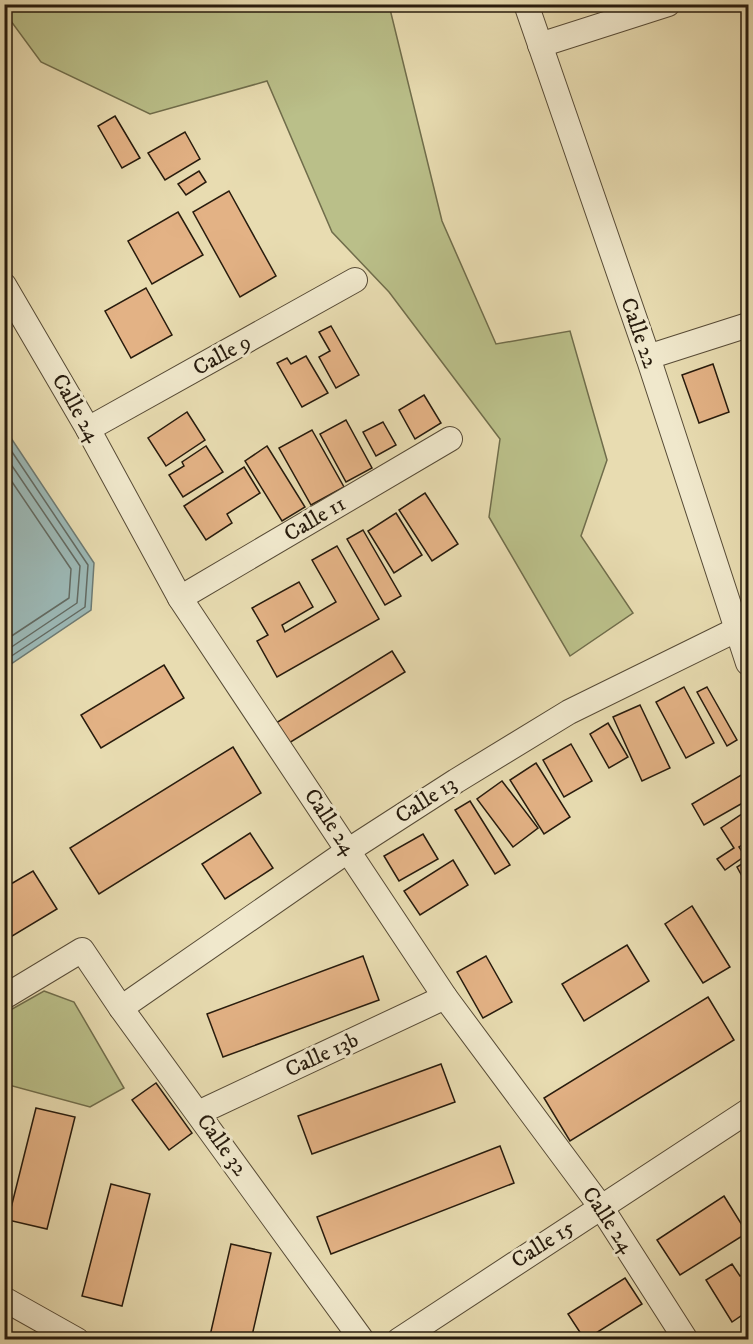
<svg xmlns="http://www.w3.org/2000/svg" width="753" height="1344" font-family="'IM FELL DW Pica',serif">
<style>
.green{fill:#babf89;stroke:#706d4b;stroke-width:1.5}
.water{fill:#9cb9b7;stroke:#6d7a73;stroke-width:1.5}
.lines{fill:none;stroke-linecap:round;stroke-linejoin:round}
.shore{stroke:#626a62;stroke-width:1.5}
.building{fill:#e3b285;stroke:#271b0d;stroke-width:1.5}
.street-casing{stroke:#574b36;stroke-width:26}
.street{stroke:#f0e8cc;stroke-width:24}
.labels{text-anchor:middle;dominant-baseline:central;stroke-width:6;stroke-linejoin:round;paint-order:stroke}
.street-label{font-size:22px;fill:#271b0d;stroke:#f0e8cc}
</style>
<rect width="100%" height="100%" fill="#e8dcb1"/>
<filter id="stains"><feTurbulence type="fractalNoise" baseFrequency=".00333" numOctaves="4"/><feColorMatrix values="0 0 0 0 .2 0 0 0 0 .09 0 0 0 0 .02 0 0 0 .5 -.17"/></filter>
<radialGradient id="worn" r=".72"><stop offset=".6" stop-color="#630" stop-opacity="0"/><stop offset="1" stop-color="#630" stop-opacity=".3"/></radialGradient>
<!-- green -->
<g class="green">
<polygon points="4,5 389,5 442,221 496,344 570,331 607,460 581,536 633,613 570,656 489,517 500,439 389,292 332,232 267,81 150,114 41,62 5,13"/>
<polygon points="44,991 74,1002 124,1088 90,1107 5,1084 5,1013"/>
</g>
<!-- water -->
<polygon class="water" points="5,429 94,563 91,610 5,668"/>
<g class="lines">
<!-- shore -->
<g class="shore">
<polyline points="4,440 88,565 85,607 4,661"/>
<polyline points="4,454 80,566 77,603 4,652"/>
<polyline points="4,470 71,569 69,598 4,641"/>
</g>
</g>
<!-- building -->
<g class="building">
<polygon points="115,116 140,158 122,168 98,126"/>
<polygon points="185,132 200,159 165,180 148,153"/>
<polygon points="199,171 206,182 186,195 178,184"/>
<polygon points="229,191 276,276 240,297 193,212"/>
<polygon points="178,212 203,255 152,284 128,241"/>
<polygon points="146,288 172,335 131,358 105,311"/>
<polygon points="331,326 359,375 336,388 319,357 330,351 319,332"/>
<polygon points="306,356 328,393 302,407 277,363 287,358 291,364"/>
<polygon points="713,364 729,412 699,423 682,375"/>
<polygon points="424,395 441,423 415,439 399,410"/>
<polygon points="187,412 205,440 166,466 148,438"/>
<polygon points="346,420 372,468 346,482 320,434"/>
<polygon points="383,422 396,445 376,456 363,432"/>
<polygon points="312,430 344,487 311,505 279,448"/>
<polygon points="206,446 223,472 183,497 169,475 184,466 182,462"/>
<polygon points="267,446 305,507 282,521 245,461"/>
<polygon points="244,467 260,493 227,514 232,523 206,540 184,506"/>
<polygon points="425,493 458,544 432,561 399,510"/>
<polygon points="396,513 422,555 394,573 368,531"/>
<polygon points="363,530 401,596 385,605 347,539"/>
<polygon points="337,546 379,619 277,677 257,641 268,635 252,608 299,582 313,607 282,625 285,632 336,602 312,560"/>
<polygon points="392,651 405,672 289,743 276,723"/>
<polygon points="164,665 184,698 101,748 81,715"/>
<polygon points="684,687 714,743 686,758 656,702"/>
<polygon points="707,687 737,740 727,746 697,692"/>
<polygon points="640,705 670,768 642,781 613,717"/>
<polygon points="608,723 628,757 609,768 590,734"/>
<polygon points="571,744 592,781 564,797 543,760"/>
<polygon points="233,747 261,793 99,894 70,848"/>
<polygon points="536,763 570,817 544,834 510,780"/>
<polygon points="748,771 748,800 704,825 692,804"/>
<polygon points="502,781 538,828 513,847 477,799"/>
<polygon points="470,801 510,865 495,874 455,810"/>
<polygon points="748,810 748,841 739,847 745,856 725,870 717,859 734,848 721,828"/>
<polygon points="250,833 273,868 225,899 202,864"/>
<polygon points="423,834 438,859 399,881 384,856"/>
<polygon points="453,860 468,885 420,915 404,891"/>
<polygon points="748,860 748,887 737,867"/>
<polygon points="33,871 57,909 4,941 4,888"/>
<polygon points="692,906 730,967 703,983 665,924"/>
<polygon points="627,945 649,981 584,1021 562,984"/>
<polygon points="363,956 379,1000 223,1057 207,1014"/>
<polygon points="486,956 512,1002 483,1018 457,972"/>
<polygon points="708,997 734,1040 570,1141 544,1098"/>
<polygon points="441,1064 455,1102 312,1154 298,1116"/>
<polygon points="156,1083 192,1133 169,1150 132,1100"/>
<polygon points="36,1108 75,1117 47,1229 8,1220"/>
<polygon points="500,1146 514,1183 331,1254 317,1217"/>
<polygon points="111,1184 150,1194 122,1306 82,1296"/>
<polygon points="724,1196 747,1233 680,1275 657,1240"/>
<polygon points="231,1244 271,1253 251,1340 209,1340"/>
<polygon points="732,1264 740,1276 748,1272 748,1311 732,1322 706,1280"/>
<polygon points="625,1278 642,1304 585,1340 568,1314"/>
</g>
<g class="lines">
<!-- street casing -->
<g class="street-casing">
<g id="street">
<polyline points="526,4 648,357 748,663"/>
<polyline points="540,45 668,4"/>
<polyline points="4,285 88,429 180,598 445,997 601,1207 686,1340"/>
<polyline points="648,357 748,325"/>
<polyline points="88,429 355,280"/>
<polyline points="180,598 450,439"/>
<polyline points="4,997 82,950 121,1008 362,1340"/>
<polyline points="121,1008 349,850 456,781 569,712 748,624"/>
<polyline points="198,1113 445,997"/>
<polyline points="4,1299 77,1340"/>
<polyline points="399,1340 748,1111"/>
</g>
</g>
<!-- street -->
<use href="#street" class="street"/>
</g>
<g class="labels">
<!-- street labels -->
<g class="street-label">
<text transform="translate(639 333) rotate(71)">Calle 22</text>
<text transform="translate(222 355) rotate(-29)">Calle 9</text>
<text transform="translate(76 408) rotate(60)">Calle 24</text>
<text transform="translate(315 519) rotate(-31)">Calle 11</text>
<text transform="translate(426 800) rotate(-33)">Calle 13</text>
<text transform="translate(330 822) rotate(56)">Calle 24</text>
<text transform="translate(322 1055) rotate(-25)">Calle 13b</text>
<text transform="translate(222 1145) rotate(54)">Calle 32</text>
<text transform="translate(608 1220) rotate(56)">Calle 24</text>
<text transform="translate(543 1244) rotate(-33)">Calle 15</text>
</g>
</g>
<!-- margin -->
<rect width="753" height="1344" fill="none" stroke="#e8dcb1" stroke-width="24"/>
<rect x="6" y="6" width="741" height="1332" fill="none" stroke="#271b0d" stroke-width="3"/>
<rect x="12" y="12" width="729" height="1320" fill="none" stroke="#271b0d" stroke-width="1.5"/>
<rect width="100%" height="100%" filter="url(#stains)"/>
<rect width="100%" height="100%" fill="url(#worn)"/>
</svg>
